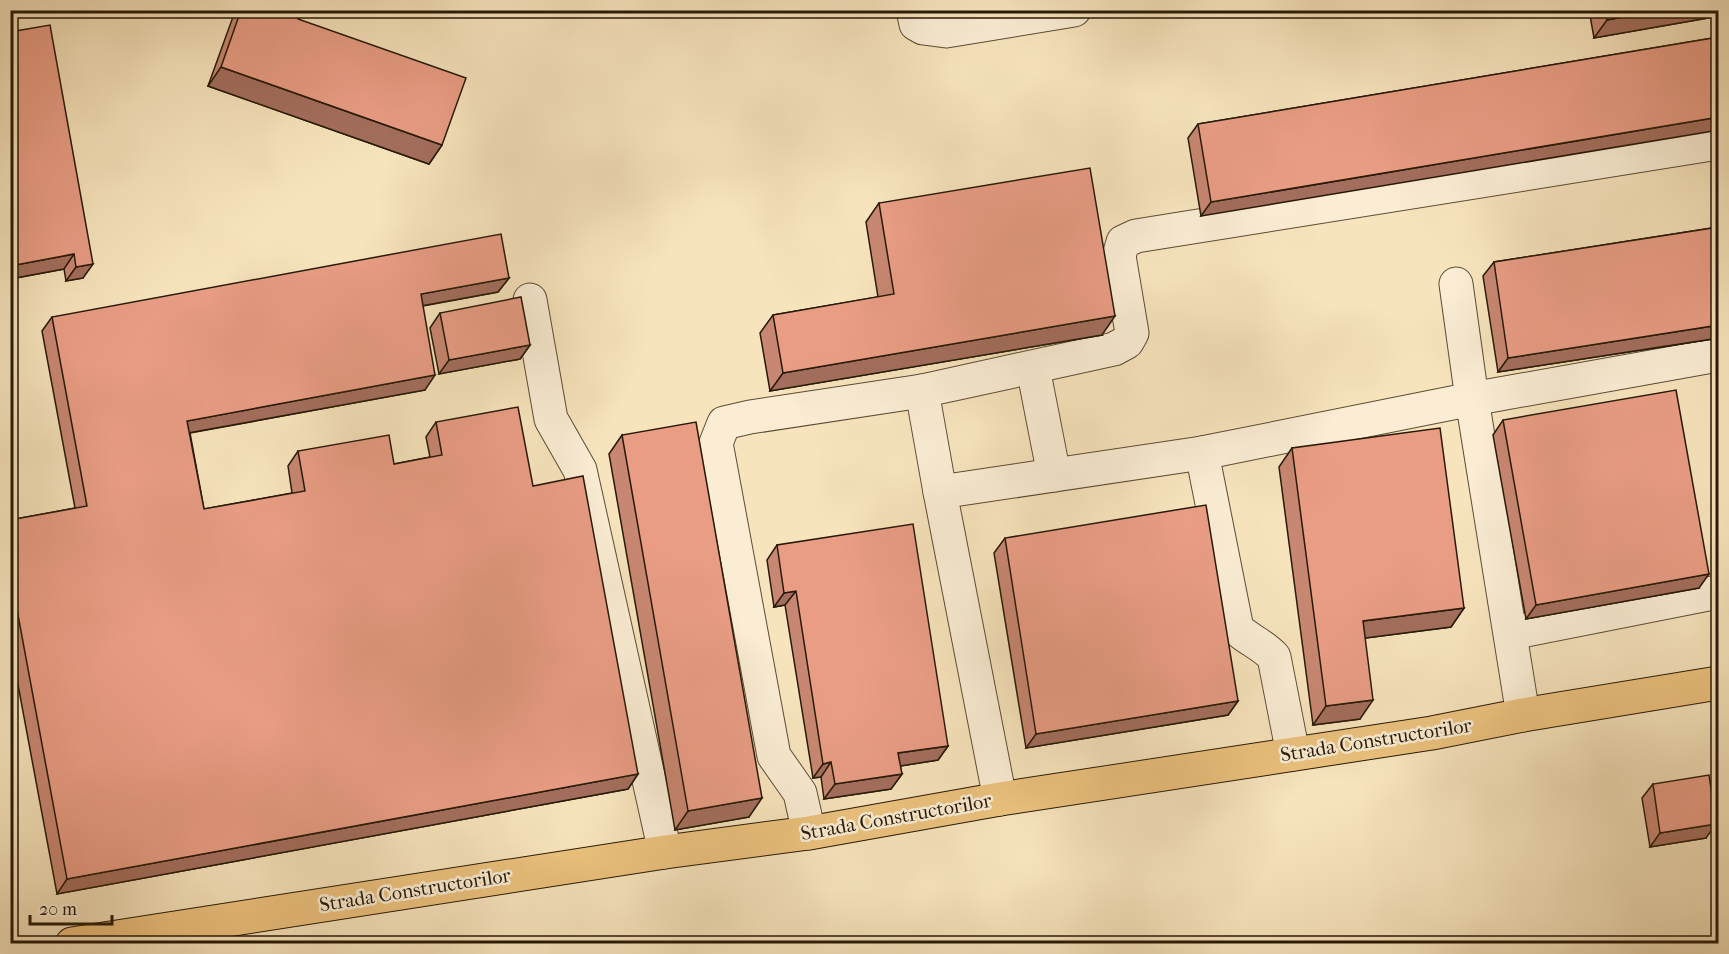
<svg xmlns="http://www.w3.org/2000/svg" width="1729" height="954" font-family="'IM FELL French Canon',serif">
<style>
.lines{fill:none;stroke-linecap:round;stroke-linejoin:round}
.minor-casing{stroke:#5b4c34;stroke-width:35}
.major-casing{stroke:#271906;stroke-width:35}
.minor{stroke:#faedd4;stroke-width:33}
.major{stroke:#ecc27e;stroke-width:33}
.wall{fill:#c88772;stroke:#271906;stroke-width:1.5}
.shaded-wall{fill:#a36e5d;stroke:#271906;stroke-width:1.5}
.building{fill:#e99d85;stroke:#271906;stroke-width:1.5}
.labels{text-anchor:middle;dominant-baseline:central;stroke-width:5;stroke-linejoin:round;paint-order:stroke}
.street-label{font-size:20px;fill:#271906;stroke:#faedd4}
</style>
<rect width="100%" height="100%" fill="#f7e4bd"/>
<filter id="stains"><feTurbulence type="fractalNoise" baseFrequency=".00333" numOctaves="4"/><feColorMatrix values="0 0 0 0 .2 0 0 0 0 .09 0 0 0 0 .02 0 0 0 .5 -.17"/></filter>
<radialGradient id="worn" r=".72"><stop offset=".6" stop-color="#630" stop-opacity="0"/><stop offset="1" stop-color="#630" stop-opacity=".3"/></radialGradient>
<g class="lines">
<!-- minor casing -->
<g class="minor-casing">
<g id="minor">
<polyline points="913,10 916,24 923,28 946,31 1074,10"/>
<polyline points="1456,284 1472,399 1523,715"/>
<polyline points="530,300 551,419 580,470 665,852"/>
<polyline points="1033,368 1054,475"/>
<polyline points="922,391 940,492 1000,799"/>
<path d="M1202,453L1237,629C1249,640 1263,645 1274,657L1293,754"/>
<polyline points="940,492 1202,453 1472,399 1718,355"/>
<polyline points="1511,633 1718,592"/>
<polyline points="809,833 800,793 774,756 716,443 724,423 750,417 922,391 1114,349 1127,342 1132,333 1119,256 1123,242 1136,236 1718,143"/>
</g>
</g>
<!-- major casing -->
<g class="major-casing">
<polyline id="major" points="72,944 665,852 809,833 1000,799 1432,733 1523,715 1718,683"/>
</g>
<!-- minor -->
<use href="#minor" class="minor"/>
<!-- major -->
<use href="#major" class="major"/>
</g>
<!-- wall -->
<g class="wall">
<polygon points="236,10 289,10 442,145 429,164 208,86 234,14"/>
<polygon points="1589,10 1719,10 1719,16 1594,38"/>
<polygon points="10,32 83,278 66,281 64,269 10,279"/>
<polygon points="1719,37 1201,216 1188,138 1198,124"/>
<polygon points="879,203 1102,335 770,391 760,333 773,315 878,297 866,222"/>
<polygon points="1719,227 1719,338 1498,372 1483,276 1494,262"/>
<polygon points="509,278 498,292 423,306 425,390 190,433 204,509 292,493 288,466 298,451 394,464 430,457 426,437 436,422 533,486 638,774 628,789 57,894 10,642 10,520 75,508 42,331 52,317"/>
<polygon points="440,313 530,345 520,359 439,374 430,328"/>
<polygon points="1503,420 1699,588 1526,619 1493,435"/>
<polygon points="622,435 749,817 675,830 609,454"/>
<polygon points="1292,448 1464,608 1451,627 1365,638 1360,719 1313,725 1279,467"/>
<polygon points="1005,538 1238,701 1228,715 1026,748 994,553"/>
<polygon points="777,545 948,746 938,760 900,766 902,774 891,789 824,799 821,777 813,778 785,605 774,607 767,560"/>
<polygon points="1719,769 1719,826 1711,780"/>
<polygon points="1653,784 1706,838 1650,847 1642,798"/>
</g>
<!-- shaded-wall -->
<g class="shaded-wall">
<polygon points="1658,10 1719,10 1719,16 1594,38 1607,20"/>
<polygon points="221,67 442,145 429,164 208,86"/>
<polygon points="1719,117 1719,130 1201,216 1211,202"/>
<polygon points="74,254 64,269 10,279 10,266"/>
<polygon points="93,264 83,278 66,281 76,267"/>
<polygon points="509,278 498,292 410,308 421,294"/>
<polygon points="1115,316 1102,335 770,391 783,373"/>
<polygon points="1719,325 1719,338 1498,372 1508,358"/>
<polygon points="530,345 520,359 439,374 449,360"/>
<polygon points="435,375 425,390 177,435 187,421"/>
<polygon points="1709,574 1699,588 1526,619 1536,605"/>
<polygon points="796,591 785,605 774,607 784,593"/>
<polygon points="1464,608 1451,627 1350,640 1363,621"/>
<polygon points="1373,700 1360,719 1313,725 1326,706"/>
<polygon points="1238,701 1228,715 1026,748 1036,734"/>
<polygon points="948,746 938,760 888,768 898,753"/>
<polygon points="831,762 821,777 813,778 823,764"/>
<polygon points="638,774 628,789 57,894 67,879"/>
<polygon points="902,774 891,789 824,799 835,784"/>
<polygon points="17,798 10,807 10,799"/>
<polygon points="762,798 749,817 675,830 688,811"/>
<polygon points="1716,824 1706,838 1650,847 1660,833"/>
<polygon points="17,890 10,900 10,891"/>
</g>
<!-- building -->
<g class="building">
<polygon points="241,10 289,10 299,14 298,19 466,78 442,145 221,67"/>
<polygon points="1606,10 1658,10 1607,20"/>
<polygon points="50,25 93,264 76,267 74,254 10,266 10,32"/>
<polygon points="1719,37 1719,117 1211,202 1198,124"/>
<polygon points="1090,168 1115,316 783,373 773,315 894,294 879,203"/>
<polygon points="1719,227 1719,325 1508,358 1494,262"/>
<polygon points="501,234 509,278 421,294 435,375 187,421 204,509 305,491 298,451 389,435 394,464 442,455 436,422 518,407 533,486 583,476 638,774 67,879 10,572 10,520 87,506 52,317"/>
<polygon points="521,297 530,345 449,360 440,313"/>
<polygon points="1676,390 1709,574 1536,605 1503,420"/>
<polygon points="696,422 762,798 688,811 622,435"/>
<polygon points="1440,428 1464,608 1363,621 1373,700 1326,706 1292,448"/>
<polygon points="1206,505 1238,701 1036,734 1005,538"/>
<polygon points="913,524 948,746 898,753 902,774 835,784 831,762 823,764 796,591 784,593 777,545"/>
<polygon points="10,760 17,798 10,799"/>
<polygon points="1709,775 1716,824 1660,833 1653,784"/>
<polygon points="10,856 17,890 10,891"/>
</g>
<g class="labels">
<!-- street labels -->
<g class="street-label">
<text transform="translate(1376 740) rotate(-9)">Strada Constructorilor</text>
<text transform="translate(896 817) rotate(-10)">Strada Constructorilor</text>
<text transform="translate(415 890) rotate(-9)">Strada Constructorilor</text>
</g>
</g>
<!-- margin -->
<rect width="1729" height="954" fill="none" stroke="#f7e4bd" stroke-width="36"/>
<rect x="12" y="12" width="1705" height="930" fill="none" stroke="#271906" stroke-width="3"/>
<rect x="18" y="18" width="1693" height="918" fill="none" stroke="#271906" stroke-width="1.5"/>
<!-- scale -->
<path d="M30 915v9h82v-9" fill="none" stroke="#271906" stroke-width="3"/>
<text x="39" y="915" font-size="18" fill="#271906" stroke="#faedd4" stroke-width="4.5" paint-order="stroke">20 m</text>
<rect width="100%" height="100%" filter="url(#stains)"/>
<rect width="100%" height="100%" fill="url(#worn)"/>
</svg>
